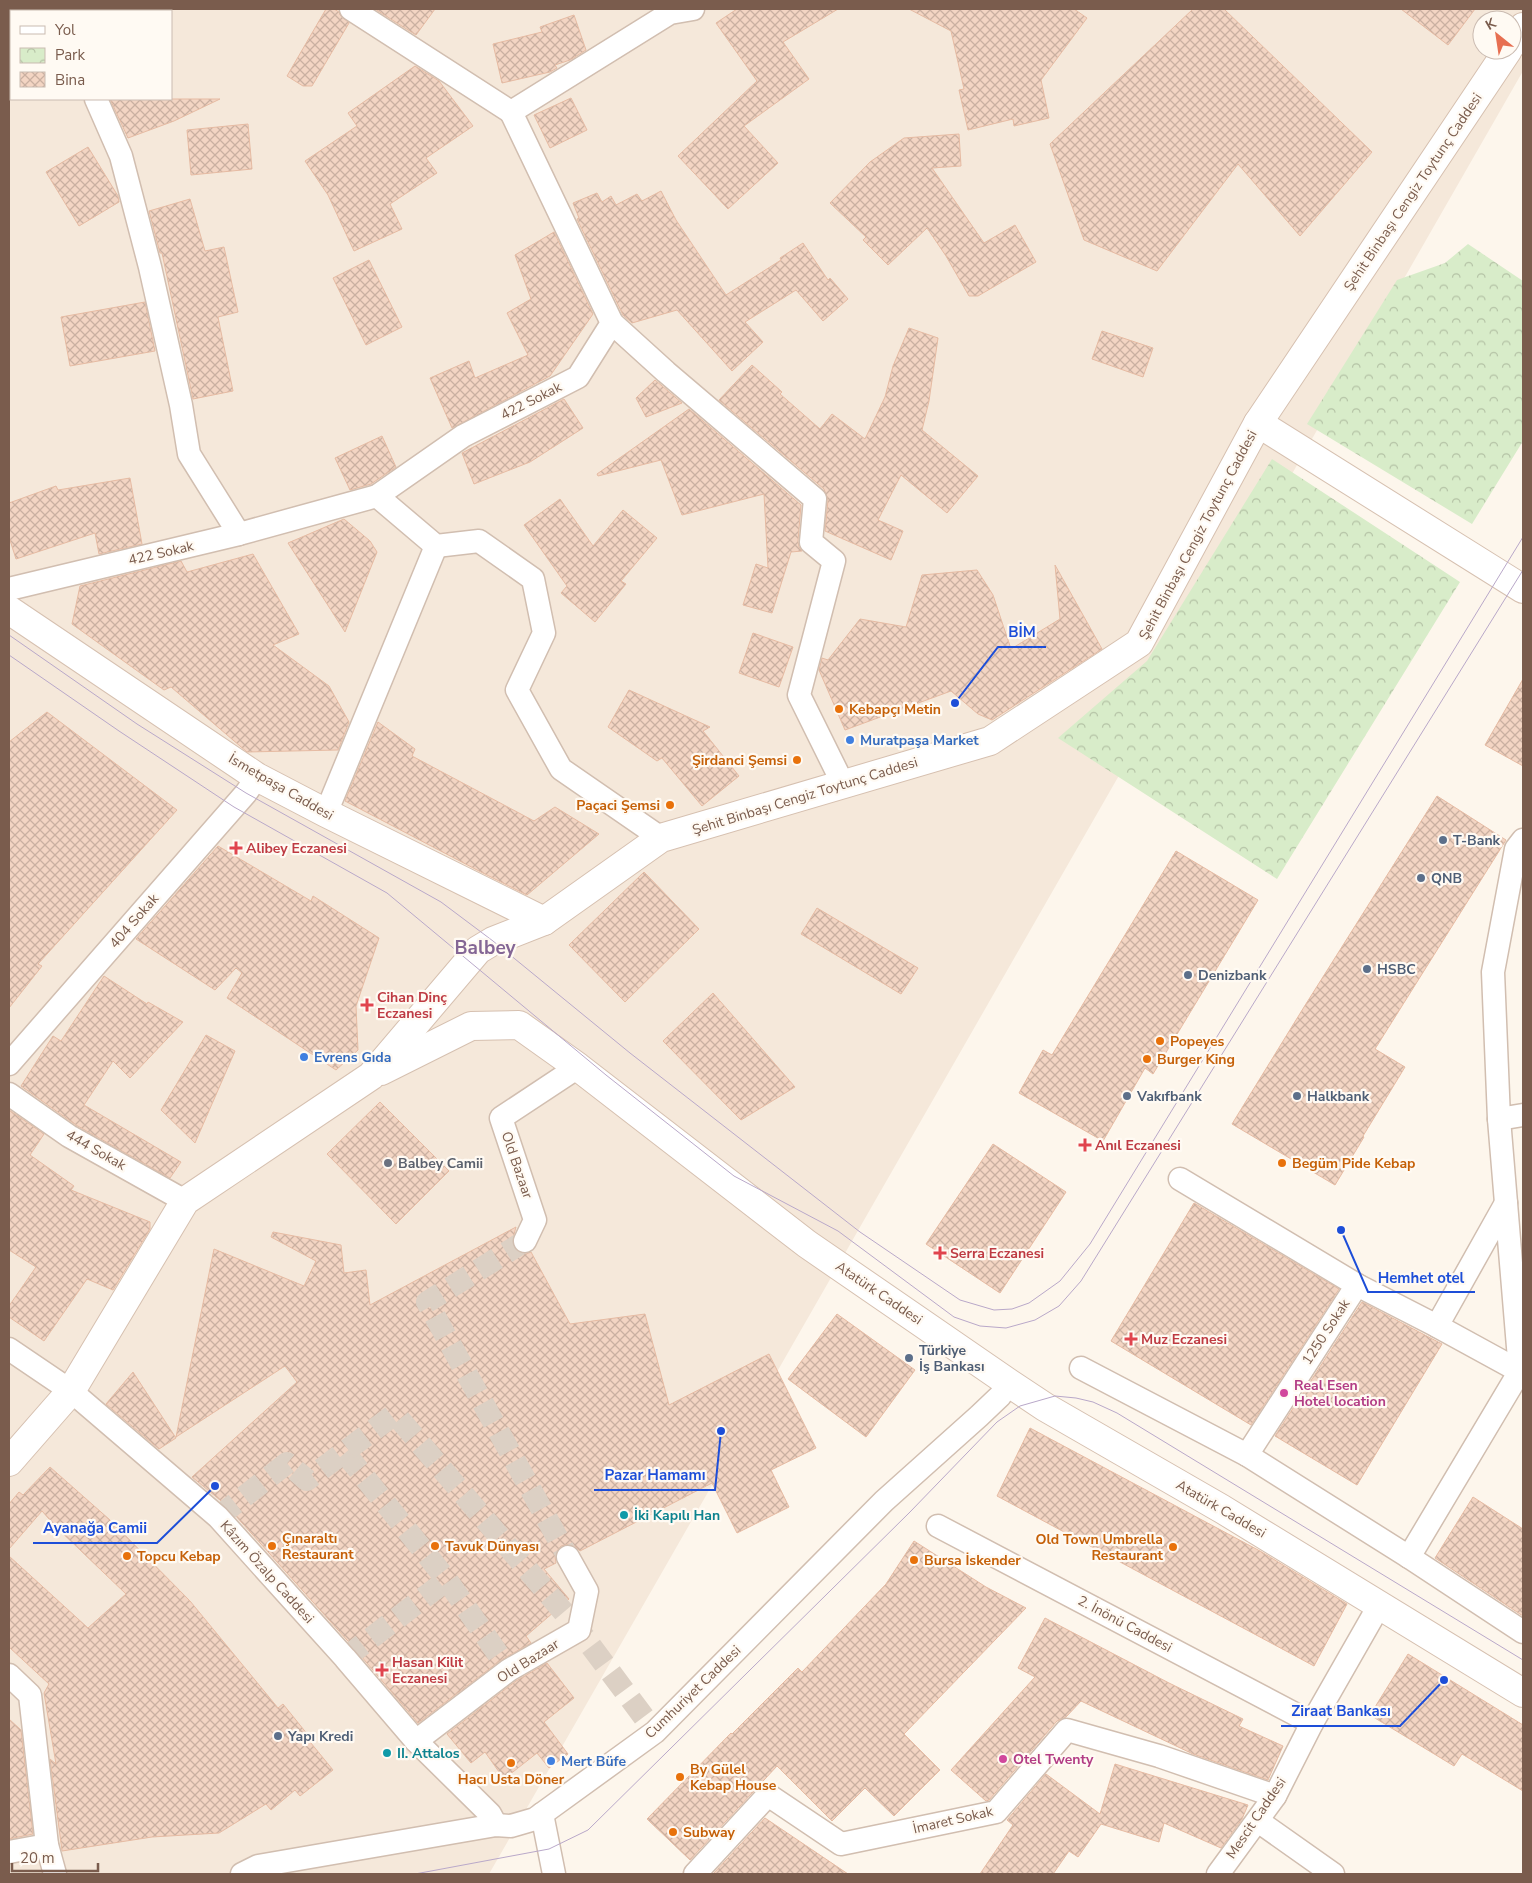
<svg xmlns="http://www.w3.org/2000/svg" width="1532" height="1883" font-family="'Nunito Sans',sans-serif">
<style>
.residential{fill:#f5e8da;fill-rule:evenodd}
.park{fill:url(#park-crowns)}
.building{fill:url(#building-cross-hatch);stroke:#e6bba3}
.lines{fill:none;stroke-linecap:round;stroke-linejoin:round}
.street-tunnel{stroke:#dcd0c4;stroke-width:22;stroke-dasharray:22 11;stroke-linecap:butt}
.street-casing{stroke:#d1beb0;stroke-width:25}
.secondary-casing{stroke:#d6c0b0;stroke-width:30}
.street{stroke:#fff;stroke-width:22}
.secondary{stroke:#fff;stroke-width:28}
.tram{stroke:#b9a8c9;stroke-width:1}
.food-dot{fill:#e8710a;stroke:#fffaf3;stroke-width:2}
.shop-dot{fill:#3f7fe0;stroke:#fffaf3;stroke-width:2}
.service-dot{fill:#5c6f8a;stroke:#fffaf3;stroke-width:2}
.health-dot{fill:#e0444e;stroke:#fffaf3;stroke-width:2}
.worship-dot{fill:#6b7280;stroke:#fffaf3;stroke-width:2}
.hotel-dot{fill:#d1479c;stroke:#fffaf3;stroke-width:2}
.culture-dot{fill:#0f9aa8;stroke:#fffaf3;stroke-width:2}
.labels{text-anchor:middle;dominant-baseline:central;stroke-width:4.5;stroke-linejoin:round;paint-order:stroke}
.street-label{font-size:14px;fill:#7a5c4d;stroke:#fffaf3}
.food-label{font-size:14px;font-weight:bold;fill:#c56008;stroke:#fffaf3;text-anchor:start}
.shop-label{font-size:14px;font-weight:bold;fill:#366cbe;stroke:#fffaf3;text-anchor:start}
.service-label{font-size:14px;font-weight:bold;fill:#4e5e75;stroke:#fffaf3;text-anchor:start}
.health-label{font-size:14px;font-weight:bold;fill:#be3a42;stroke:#fffaf3;text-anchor:start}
.worship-label{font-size:14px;font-weight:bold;fill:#5b616d;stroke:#fffaf3;text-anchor:start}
.hotel-label{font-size:14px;font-weight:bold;fill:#b23c85;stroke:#fffaf3;text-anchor:start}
.culture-label{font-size:14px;font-weight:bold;fill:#0d838f;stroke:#fffaf3;text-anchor:start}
.district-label{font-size:19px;font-weight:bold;fill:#846695;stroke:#fffaf3}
.leader{fill:none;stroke:#1d4ed8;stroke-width:2}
.callout-dot{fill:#1d4ed8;stroke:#fffaf3;stroke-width:2}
.callout-label{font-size:15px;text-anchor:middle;font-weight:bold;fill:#1d4ed8;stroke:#fffaf3;stroke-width:4.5;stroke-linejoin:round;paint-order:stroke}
</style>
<defs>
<pattern id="park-crowns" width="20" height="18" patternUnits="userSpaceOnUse" patternTransform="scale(1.25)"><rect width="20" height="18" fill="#d8ecc9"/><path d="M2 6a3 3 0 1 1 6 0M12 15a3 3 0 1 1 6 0" fill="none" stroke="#b4c2a5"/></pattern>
<pattern id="building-cross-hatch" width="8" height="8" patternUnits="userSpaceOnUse" patternTransform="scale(1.25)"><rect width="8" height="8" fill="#f3d5c3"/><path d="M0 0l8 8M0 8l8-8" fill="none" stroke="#cab0a1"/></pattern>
</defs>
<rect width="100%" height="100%" fill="#fdf6ec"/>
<!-- residential -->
<path class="residential" d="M9,9H1523V71L489,1874H9ZM11,11H171V99H11ZM1482,20H1512V50H1482Z"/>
<!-- park -->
<g class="park">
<polygon points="1468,244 1523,281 1523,441 1472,524 1307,424 1397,280 1445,263"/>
<polygon points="1272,459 1460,582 1277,879 1058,738 1147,661"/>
</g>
<!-- building -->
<g class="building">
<polygon points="326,9 334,9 339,12 340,15 349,23 312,86 303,86 287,76"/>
<polygon points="375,9 435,9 416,35"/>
<polygon points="737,9 838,9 783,42 809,79 744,126 778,163 728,209 678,156 757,81 716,23"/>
<polygon points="909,9 1074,9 1087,18 1041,80 1049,118 1014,126 1013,119 968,130 959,90 964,89 951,31"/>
<polygon points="1193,9 1224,9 1372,152 1300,236 1238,164 1157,271 1084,240 1050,144"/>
<polygon points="1401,9 1475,9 1448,45"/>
<polygon points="574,15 586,50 570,60 555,65 557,68 550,72 502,83 493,44 542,32 540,27"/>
<polygon points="415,66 439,81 473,126 426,158 437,173 390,204 402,229 354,251 328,195 305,161 357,126 348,113"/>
<polygon points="571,98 587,130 550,148 534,115"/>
<polygon points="110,99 220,99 174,121 128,138"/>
<polygon points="248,124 252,169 191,175 187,130"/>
<polygon points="959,134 961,166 932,168 984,243 1015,225 1036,262 978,296 969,296 946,256 927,228 888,265 863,240 866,237 830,203 870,162 904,138"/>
<polygon points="88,147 118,196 119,202 79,226 46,172"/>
<polygon points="661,191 676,220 726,295 781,260 780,258 803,243 828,280 830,278 848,299 823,321 796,290 745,322 763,342 732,371 677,310 632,323 623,315 577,219 579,218 573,203 597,193 602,202 611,196 616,205 637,194 642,201"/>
<polygon points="190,199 205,251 224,247 238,312 218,317 233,391 193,399 162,253 160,253 149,211"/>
<polygon points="554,232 593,314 550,376 452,428 430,378 469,361 475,378 528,355 507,313 531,299 515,255"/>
<polygon points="369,260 402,327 366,345 333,278"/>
<polygon points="145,302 155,351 70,366 61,317"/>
<polygon points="909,328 938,338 929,401 922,430 978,476 947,513 901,475 878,520 903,531 891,560 825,531 828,500 824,489 719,400 752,365 782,392 780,394 820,429 832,414 865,439 885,397 893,366"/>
<polygon points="1102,331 1153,348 1143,377 1092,359"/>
<polygon points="655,380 682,403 646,417 636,398"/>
<polygon points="564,399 583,428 530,462 474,484 462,453"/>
<polygon points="689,409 801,505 798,541 799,547 802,551 791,552 772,613 743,605 756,564 768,568 764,494 682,515 661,460 598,476 597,474"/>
<polygon points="382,436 396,467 371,484 350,490 335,458"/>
<polygon points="130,478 142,544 99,554 95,533 16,559 9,537 9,503 56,486 58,490"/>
<polygon points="560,499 593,546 623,510 657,538 621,581 626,584 595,622 561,593 567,586 524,525"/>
<polygon points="344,519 370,541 377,552 345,632 288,543"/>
<polygon points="253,554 299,634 273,645 329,686 349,722 338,750 247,752 171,687 164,690 72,624 80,586 181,561 187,572"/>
<polygon points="1055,565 1102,649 992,720 978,714 951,691 845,730 819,670 822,658 828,660 860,619 906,627 922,575 977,570 993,595 1011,649 1060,619"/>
<polygon points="753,633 793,647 779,687 739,673"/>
<polygon points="1523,679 1523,766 1485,745"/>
<polygon points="629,690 710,727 703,731 739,776 702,806 662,758 657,761 608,727"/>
<polygon points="47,712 177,810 38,964 42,966 9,1008 9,742"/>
<polygon points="378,722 415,749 412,756 534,821 555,807 599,834 527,895 479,871 345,801"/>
<polygon points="1437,796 1506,840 1375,1049 1405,1067 1363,1136 1364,1137 1335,1185 1232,1124 1304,1007"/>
<polygon points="218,846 311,901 313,896 379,938 356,1006 358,1050 336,1070 227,998 242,973 236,968 215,990 136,939"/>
<polygon points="1176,851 1258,900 1153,1074 1145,1068 1103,1141 1019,1093 1043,1050 1052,1055"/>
<polygon points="644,872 699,929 625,1002 569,945"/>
<polygon points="817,908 918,968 901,994 801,934"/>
<polygon points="104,976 147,1004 148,1002 183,1022 130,1078 113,1061 84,1105 181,1162 170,1178 76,1125 21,1086 53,1036 61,1041"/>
<polygon points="713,993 795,1087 741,1120 663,1041"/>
<polygon points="206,1035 235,1051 195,1143 161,1110"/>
<polygon points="380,1102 449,1171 396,1224 327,1154"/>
<polygon points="9,1110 44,1134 30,1155 74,1186 71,1190 150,1222 150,1229 113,1290 87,1279 44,1341 9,1317 9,1306 36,1267 9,1250"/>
<polygon points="993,1144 1066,1192 1000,1293 926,1244"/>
<polygon points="1194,1203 1339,1289 1251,1425 1111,1341"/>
<polygon points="516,1227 512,1242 514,1248 520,1253 526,1254 531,1252 570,1324 645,1314 669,1405 769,1354 816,1448 771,1470 789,1507 737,1533 712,1483 580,1551 575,1546 569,1544 561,1546 557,1551 555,1556 556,1563 544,1569 569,1599 526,1636 531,1643 501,1660 418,1723 355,1649 226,1505 192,1477 297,1382 285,1366 176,1437 214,1249 304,1286 316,1261 271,1237 273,1232 341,1245 344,1273 366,1270 370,1305"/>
<polygon points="1362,1302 1442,1344 1357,1485 1275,1436"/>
<polygon points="837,1314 915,1370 866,1437 788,1379"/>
<polygon points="133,1372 176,1438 159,1449 106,1404"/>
<polygon points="1030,1428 1260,1551 1347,1604 1314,1666 997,1496"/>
<polygon points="50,1467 110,1520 190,1601 278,1708 283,1704 308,1735 306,1737 333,1770 300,1796 295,1790 271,1810 266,1804 219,1833 152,1837 62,1851 50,1759 56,1764 44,1693 49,1684 9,1647 9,1556 88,1628 126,1594 56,1527 42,1511 9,1549 9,1504 19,1492 23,1495"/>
<polygon points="1473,1497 1523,1529 1523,1616 1435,1558"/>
<polygon points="914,1541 986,1587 1026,1608 904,1734 940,1770 894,1816 865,1788 832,1821 777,1766 690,1860 647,1819 731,1733 732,1734 798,1668 802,1672 886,1584"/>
<polygon points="1045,1618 1169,1683 1243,1719 1239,1726 1283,1746 1268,1780 1193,1754 1081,1701 1066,1717 1057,1721 989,1800 986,1801 951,1770 1035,1677 1018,1668"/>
<polygon points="1408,1654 1523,1725 1523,1791 1462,1754 1454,1766 1370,1715"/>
<polygon points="547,1663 574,1698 544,1722 568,1754 549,1768 537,1753 504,1779 485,1752 471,1763 447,1734 516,1681"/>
<polygon points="9,1719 21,1730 33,1834 9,1839"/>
<polygon points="1115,1764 1248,1805 1242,1819 1221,1848 1164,1823 1159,1842 1101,1824 1078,1857 1069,1851 1053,1874 980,1874 1013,1825 1007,1820 1046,1774 1100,1814"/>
<polygon points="765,1818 848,1874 713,1874"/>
</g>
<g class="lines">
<!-- street-tunnel -->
<g class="street-tunnel">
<polyline points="525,1241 427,1302 568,1557"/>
<polyline points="345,1453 447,1580 509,1670"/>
<polyline points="218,1517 287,1463 307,1480 395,1414 579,1630 655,1732"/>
<polyline points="345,1658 447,1580"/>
</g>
<!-- street casing -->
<g class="street-casing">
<g id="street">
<polyline points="351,9 511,112"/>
<polyline points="119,11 119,9"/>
<polyline points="9,79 11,83"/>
<polyline points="96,99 121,156 150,267 181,405 189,454 239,534"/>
<polyline points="612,323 666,372 815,499 811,542 834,561 799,695 843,784"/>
<polyline points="377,496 436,546 479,541 533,579 544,633 517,690 561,769 661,838"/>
<polyline points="9,589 239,534 377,496 463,436 578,377 612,323 511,112 670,13 693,9"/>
<polyline points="326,813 436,546"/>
<polyline points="9,1064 246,793 257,777"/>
<polyline points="9,1094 69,1136 185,1201"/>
<polyline points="1499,1119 1523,1115"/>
<polyline points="1180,1179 1357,1285 1437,1326 1523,1373"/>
<polyline points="525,1241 535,1220 501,1118 578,1067"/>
<polyline points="1437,1326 1506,1203"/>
<polyline points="9,1349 71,1391 218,1517 345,1658 416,1741 490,1814 496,1825"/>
<polyline points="1081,1368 1247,1455 1409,1557 1523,1632"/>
<polyline points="1247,1455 1357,1285"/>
<polyline points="938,1526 1312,1723"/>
<polyline points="1409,1557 1520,1371 1499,1119 1493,972 1516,849 1523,840"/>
<polyline points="9,1675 30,1695 47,1845 55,1874"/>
<polyline points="416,1741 509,1670 579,1630 587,1591 568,1557"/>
<polyline points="542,1814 554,1874"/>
<polyline points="1258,1821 1333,1874"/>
<polyline points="9,1852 47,1845"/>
<polyline points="242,1874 258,1866 496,1825 511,1826 535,1819 655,1732 884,1501 979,1416 1000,1396 1009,1383"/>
<polyline points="695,1874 768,1795 841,1844 996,1812 1067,1730 1159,1756 1275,1796"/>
<polyline points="1218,1874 1275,1796 1312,1723 1380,1604"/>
</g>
</g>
<!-- secondary casing -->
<g class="secondary-casing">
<g id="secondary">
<polyline points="1512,44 1523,27"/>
<polyline points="1258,423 1523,589"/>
<polyline points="9,610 257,777 326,813 544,921"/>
<polyline points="381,1071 471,1026 519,1025 578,1067 807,1244 1009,1383 1045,1407 1222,1509 1523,1693"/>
<polyline points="9,1462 71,1391 185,1201 371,1076 478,950 493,941 544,921 661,838 990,741 1139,643 1258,423 1508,50"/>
</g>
</g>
<!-- street -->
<use href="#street" class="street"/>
<!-- secondary -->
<use href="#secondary" class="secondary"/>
<!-- tram -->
<g class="tram">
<polyline points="9,635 137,724 246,793 441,902 493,941 630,1053 860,1232 960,1300 994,1310 1012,1309 1029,1303 1060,1281 1090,1244 1523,537"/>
<polyline points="9,655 119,731 234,807 387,893 606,1075 734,1176 838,1231 954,1317 980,1326 1006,1328 1035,1320 1059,1306 1081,1281 1523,570"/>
<polyline points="415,1874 549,1849 588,1830 910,1512 997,1422 1020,1406 1055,1396 1076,1398 1093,1402 1117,1413 1523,1660"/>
</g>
</g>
<!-- markers -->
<g class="food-dot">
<circle cx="839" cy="709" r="5"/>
<circle cx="797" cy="760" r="5"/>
<circle cx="670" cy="805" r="5"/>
<circle cx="1160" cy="1041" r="5"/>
<circle cx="1147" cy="1059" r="5"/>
<circle cx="1282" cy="1163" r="5"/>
<circle cx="272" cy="1546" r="5"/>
<circle cx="435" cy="1546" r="5"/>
<circle cx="1173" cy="1547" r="5"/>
<circle cx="127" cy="1556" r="5"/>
<circle cx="914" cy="1560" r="5"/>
<circle cx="511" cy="1763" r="5"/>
<circle cx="680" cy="1777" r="5"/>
<circle cx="673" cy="1832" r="5"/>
</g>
<g class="shop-dot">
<circle cx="850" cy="740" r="5"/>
<circle cx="304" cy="1057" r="5"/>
<circle cx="551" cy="1761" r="5"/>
</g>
<g class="service-dot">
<circle cx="1443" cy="840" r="5"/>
<circle cx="1421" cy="878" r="5"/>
<circle cx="1367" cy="969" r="5"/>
<circle cx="1188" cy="975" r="5"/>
<circle cx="1127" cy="1096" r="5"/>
<circle cx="1297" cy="1096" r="5"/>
<circle cx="909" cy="1358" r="5"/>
<circle cx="278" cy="1736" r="5"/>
</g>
<g class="health-dot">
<path d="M233.5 840.5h5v5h5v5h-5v5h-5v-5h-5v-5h5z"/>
<path d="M364.5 997.5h5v5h5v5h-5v5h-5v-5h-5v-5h5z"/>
<path d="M1082.5 1137.5h5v5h5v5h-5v5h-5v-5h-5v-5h5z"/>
<path d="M937.5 1245.5h5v5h5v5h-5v5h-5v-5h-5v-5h5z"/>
<path d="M1128.5 1331.5h5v5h5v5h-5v5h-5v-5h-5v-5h5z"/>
<path d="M379.5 1662.5h5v5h5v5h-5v5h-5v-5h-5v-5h5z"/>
</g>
<circle class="worship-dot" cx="388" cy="1163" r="5"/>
<g class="hotel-dot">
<circle cx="1284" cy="1393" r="5"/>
<circle cx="1003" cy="1759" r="5"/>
</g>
<g class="culture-dot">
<circle cx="624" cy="1515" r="5"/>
<circle cx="387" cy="1753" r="5"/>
</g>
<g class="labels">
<!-- street labels -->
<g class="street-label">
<text transform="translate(1413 192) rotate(-56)">Şehit Binbaşı Cengiz Toytunç Caddesi</text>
<text transform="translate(531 401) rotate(-27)">422 Sokak</text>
<text transform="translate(1198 535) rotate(-62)">Şehit Binbaşı Cengiz Toytunç Caddesi</text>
<text transform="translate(161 553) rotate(-13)">422 Sokak</text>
<text transform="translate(281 787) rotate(30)">İsmetpaşa Caddesi</text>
<text transform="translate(805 796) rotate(-17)">Şehit Binbaşı Cengiz Toytunç Caddesi</text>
<text transform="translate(134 921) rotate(-49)">404 Sokak</text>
<text transform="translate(96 1150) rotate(30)">444 Sokak</text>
<text transform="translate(517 1165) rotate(71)">Old Bazaar</text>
<text transform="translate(879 1293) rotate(34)">Atatürk Caddesi</text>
<text transform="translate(1326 1332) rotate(-57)">1250 Sokak</text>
<text transform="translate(1221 1509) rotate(30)">Atatürk Caddesi</text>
<text transform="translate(267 1572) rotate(48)">Kâzım Özalp Caddesi</text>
<text transform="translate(1125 1624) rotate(28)">2. İnönü Caddesi</text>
<text transform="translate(528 1661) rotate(-32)">Old Bazaar</text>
<text transform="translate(693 1692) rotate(-44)">Cumhuriyet Caddesi</text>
<text transform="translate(1256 1818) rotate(-56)">Mescit Caddesi</text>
<text transform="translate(953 1820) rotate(-13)">İmaret Sokak</text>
</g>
<!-- food labels -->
<g class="food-label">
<text x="849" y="709">Kebapçı Metin</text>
<text x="787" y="760" text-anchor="end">Şirdanci Şemsi</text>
<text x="660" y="805" text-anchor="end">Paçaci Şemsi</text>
<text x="1170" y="1041">Popeyes</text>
<text x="1157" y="1059">Burger King</text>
<text x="1292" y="1163">Begüm Pide Kebap</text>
<text x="282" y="1538">Çınaraltı<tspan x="282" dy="16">Restaurant</tspan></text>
<text x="1163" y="1539" text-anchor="end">Old Town Umbrella<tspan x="1163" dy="16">Restaurant</tspan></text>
<text x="445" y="1546">Tavuk Dünyası</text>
<text x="137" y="1556">Topcu Kebap</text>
<text x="924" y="1560">Bursa İskender</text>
<text x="690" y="1769">By Gülel<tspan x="690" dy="16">Kebap House</tspan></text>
<text x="511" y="1779" text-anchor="middle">Hacı Usta Döner</text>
<text x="683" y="1832">Subway</text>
</g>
<!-- shop labels -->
<g class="shop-label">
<text x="860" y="740">Muratpaşa Market</text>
<text x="314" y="1057">Evrens Gıda</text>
<text x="561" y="1761">Mert Büfe</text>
</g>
<!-- service labels -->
<g class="service-label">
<text x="1453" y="840">T-Bank</text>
<text x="1431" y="878">QNB</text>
<text x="1377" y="969">HSBC</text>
<text x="1198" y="975">Denizbank</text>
<text x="1137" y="1096">Vakıfbank</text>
<text x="1307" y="1096">Halkbank</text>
<text x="919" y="1350">Türkiye<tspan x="919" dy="16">İş Bankası</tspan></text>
<text x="288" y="1736">Yapı Kredi</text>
</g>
<!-- health labels -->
<g class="health-label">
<text x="246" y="848">Alibey Eczanesi</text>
<text x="377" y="997">Cihan Dinç<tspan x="377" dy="16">Eczanesi</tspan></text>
<text x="1095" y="1145">Anıl Eczanesi</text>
<text x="950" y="1253">Serra Eczanesi</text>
<text x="1141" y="1339">Muz Eczanesi</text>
<text x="392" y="1662">Hasan Kilit<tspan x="392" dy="16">Eczanesi</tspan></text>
</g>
<!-- worship labels -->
<g class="worship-label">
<text x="398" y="1163">Balbey Camii</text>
</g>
<!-- hotel labels -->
<g class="hotel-label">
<text x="1294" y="1385">Real Esen<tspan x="1294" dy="16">Hotel location</tspan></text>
<text x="1013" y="1759">Otel Twenty</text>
</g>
<!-- culture labels -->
<g class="culture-label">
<text x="634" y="1515">İki Kapılı Han</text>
<text x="397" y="1753">II. Attalos</text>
</g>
<!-- district labels -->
<g class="district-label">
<text x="485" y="948">Balbey</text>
</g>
</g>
<!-- callouts -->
<path class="leader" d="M955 703L998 647H1046M1341 1230L1368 1292H1475M721 1431L715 1490H594M215 1486L157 1543H33M1444 1680L1400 1726H1281"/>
<g class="callout-dot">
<circle cx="955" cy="703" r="5"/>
<circle cx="1341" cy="1230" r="5"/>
<circle cx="721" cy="1431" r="5"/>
<circle cx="215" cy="1486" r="5"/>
<circle cx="1444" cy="1680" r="5"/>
</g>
<g class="callout-label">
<text x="1022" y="637">BİM</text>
<text x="1421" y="1283">Hemhet otel</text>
<text x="655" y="1480">Pazar Hamamı</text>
<text x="95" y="1533">Ayanağa Camii</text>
<text x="1341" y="1716">Ziraat Bankası</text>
</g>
<!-- border -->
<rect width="1532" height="1883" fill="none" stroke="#7a5c4d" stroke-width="20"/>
<!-- legend -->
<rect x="10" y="10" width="162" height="90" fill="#fffaf3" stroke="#cabbb1"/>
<rect x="20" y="26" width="25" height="8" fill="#ffffff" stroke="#cabbb1"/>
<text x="55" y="35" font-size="15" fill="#7a5c4d">Yol</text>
<rect x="20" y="48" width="25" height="15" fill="url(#park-crowns)" stroke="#cabbb1"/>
<text x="55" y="60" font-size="15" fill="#7a5c4d">Park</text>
<rect x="20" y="72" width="25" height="15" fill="url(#building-cross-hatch)" stroke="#cabbb1"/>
<text x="55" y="85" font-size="15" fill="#7a5c4d">Bina</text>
<!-- north arrow -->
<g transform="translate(1497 35) rotate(330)"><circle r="24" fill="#fffaf3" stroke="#cabbb1"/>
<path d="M0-4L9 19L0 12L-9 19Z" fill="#e76f51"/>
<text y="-8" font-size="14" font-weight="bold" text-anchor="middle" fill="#7a5c4d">K</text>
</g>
<!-- scale -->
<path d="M12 1863v8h86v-8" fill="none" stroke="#7a5c4d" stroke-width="2.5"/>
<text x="20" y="1863" font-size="15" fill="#7a5c4d" stroke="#fffaf3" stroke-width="4" paint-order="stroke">20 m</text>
</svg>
